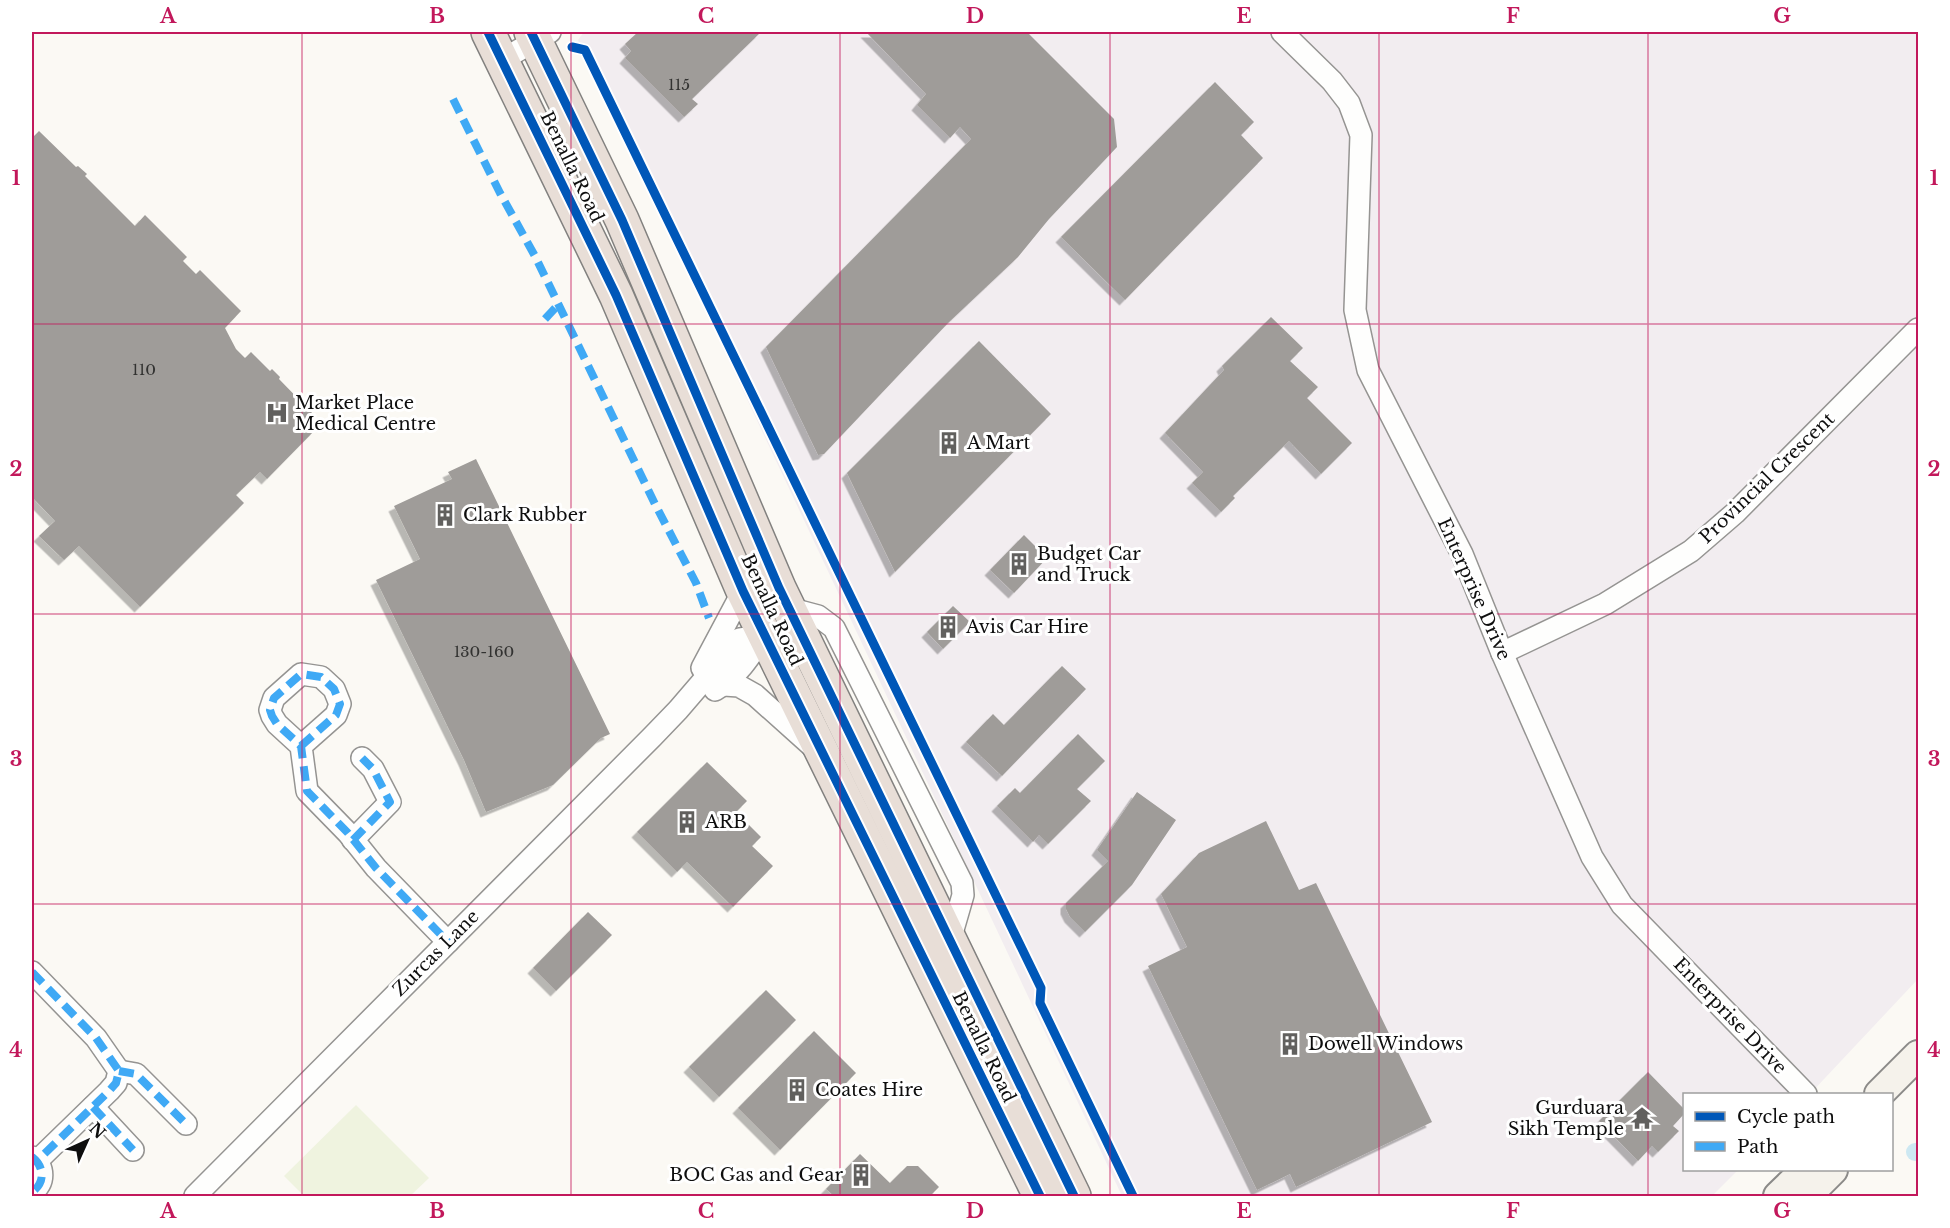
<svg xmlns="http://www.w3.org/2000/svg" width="1950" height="1228" font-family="'Libre Baskerville',serif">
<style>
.industrial{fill:#f2edf0}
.pitch{fill:#eff3df}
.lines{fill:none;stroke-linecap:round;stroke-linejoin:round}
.canal{stroke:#cde8f2;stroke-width:18}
.building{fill:#9f9c99;filter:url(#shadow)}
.street-casing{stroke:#959492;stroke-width:24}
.secondary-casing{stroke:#8b8a88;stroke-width:32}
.highway-casing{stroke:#82817f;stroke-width:36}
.street{stroke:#fefefd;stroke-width:21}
.secondary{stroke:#f5f2eb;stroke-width:28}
.highway{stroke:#e8ded7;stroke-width:33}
.quiet{stroke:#3fa9f5;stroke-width:8;stroke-dasharray:15 8;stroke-linecap:butt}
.cycleway-casing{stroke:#fff;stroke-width:13}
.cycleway{stroke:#0057b8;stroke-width:9}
.grid{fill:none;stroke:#c2185b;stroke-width:1.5;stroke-opacity:0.55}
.labels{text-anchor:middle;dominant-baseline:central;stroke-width:6;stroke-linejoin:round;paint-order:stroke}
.number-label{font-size:15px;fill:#323231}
.street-label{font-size:18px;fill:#0e0e0e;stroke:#fff}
.poi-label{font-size:18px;fill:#0e0e0e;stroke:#fff;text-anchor:start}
.neatline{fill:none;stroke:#c2185b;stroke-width:2}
.grid-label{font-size:20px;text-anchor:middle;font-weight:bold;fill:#c2185b}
</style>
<defs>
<filter id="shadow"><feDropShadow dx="-5.5" dy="5.5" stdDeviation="0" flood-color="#0004"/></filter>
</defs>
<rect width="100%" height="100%" fill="#fbf9f4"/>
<!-- industrial -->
<polygon class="industrial" points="584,32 1918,32 1918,979 1810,1094 1684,1094 1684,1170 1738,1170 1712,1196 1122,1196 578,40"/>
<!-- pitch -->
<polygon class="pitch" points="356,1105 429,1178 410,1196 304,1196 284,1176"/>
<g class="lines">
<!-- canal -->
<polyline class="canal" points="1915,1152 1918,1152"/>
</g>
<!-- building -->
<g class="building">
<polygon points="638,32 761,32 692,99 698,104 684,117 625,58 631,51 625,44"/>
<polygon points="866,32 1027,32 1114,119 1117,147 1049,219 1018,257 948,323 824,454 818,455 766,347 971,139 960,127 950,138 917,105 926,94"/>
<polygon points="1215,82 1254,122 1241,135 1263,158 1125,300 1061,237"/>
<polygon points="39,131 76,167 78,166 87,174 85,176 135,226 145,215 187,257 183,261 196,274 200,270 241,311 225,328 236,349 245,358 251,352 270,371 272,369 280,377 279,379 314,415 308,421 316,429 267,479 260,472 236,495 244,503 140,607 79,546 64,560 39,536 55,521 32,497 32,138"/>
<polygon points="1271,317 1303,348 1290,361 1318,387 1307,398 1352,443 1321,474 1289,441 1233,496 1235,498 1221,512 1192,483 1203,472 1165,433 1224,370 1222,366"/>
<polygon points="979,341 1051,414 895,572 847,473"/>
<polygon points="476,459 610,734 601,738 553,785 486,812 464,760 376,580 420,559 394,506 452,479 448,472"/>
<polygon points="1024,535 1047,558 1014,593 990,570"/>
<polygon points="953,606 970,622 943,649 927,632"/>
<polygon points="1062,666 1086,689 1002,776 966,742 993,714 1004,725"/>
<polygon points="1078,734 1105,761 1077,789 1091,801 1048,844 1039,835 1033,842 997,806 1015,788 1020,793"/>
<polygon points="707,762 747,801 736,812 761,837 752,846 773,866 733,907 687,862 677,872 637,832"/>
<polygon points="1137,792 1176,820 1132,885 1085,932 1070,917 1066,909 1066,903 1108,861 1097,850"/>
<polygon points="1266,821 1299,890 1316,883 1432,1122 1296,1187 1290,1174 1257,1190 1148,966 1187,947 1161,894 1199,853"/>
<polygon points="588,912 612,935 556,991 533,968"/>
<polygon points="766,990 796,1020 719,1097 689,1067"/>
<polygon points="814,1031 856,1073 780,1150 738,1108"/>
<polygon points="1648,1072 1684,1109 1684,1114 1673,1126 1679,1131 1658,1152 1652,1146 1638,1161 1599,1121"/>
<polygon points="860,1154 890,1183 907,1166 918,1166 939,1187 930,1196 834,1196 826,1189"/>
</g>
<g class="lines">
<!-- street casing -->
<g class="street-casing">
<g id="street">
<polyline points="1282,32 1332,81 1349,103 1361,135 1355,310 1368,370 1462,554 1502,653 1592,857 1622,905 1806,1094"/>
<polyline points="502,60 550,32"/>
<polyline points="788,608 818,616 834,628 962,883 963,895 950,940"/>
<polyline points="1502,653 1605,604 1691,551 1735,513 1918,329"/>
<polyline points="702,668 743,591"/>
<polyline points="724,685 739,686 755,695 812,746"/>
<path d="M715,690C737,677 751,655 764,635"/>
<polyline points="301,746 336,715 340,704 334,689 321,677 301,674 274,698 270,710 272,716 277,724 301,746 307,791 348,833 376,868 448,942"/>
<polyline points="353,840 390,802 373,769 362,758"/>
<polyline points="32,972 96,1038 119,1071 116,1083 109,1091 37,1161"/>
<polyline points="119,1071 136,1074 186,1124"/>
<polyline points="93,1107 133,1150"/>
<path d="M32,1157C45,1167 45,1183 32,1192"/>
<polyline points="195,1196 652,737 678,710 739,639 764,635"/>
</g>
</g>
<!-- secondary casing -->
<g class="secondary-casing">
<g id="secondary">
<polyline points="1879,1094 1918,1055"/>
<polyline points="1778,1196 1805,1170"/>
<polyline points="1807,1196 1833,1170"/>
</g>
</g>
<!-- highway casing -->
<g class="highway-casing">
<g id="highway">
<polyline points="488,32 616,295 743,591 1040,1196"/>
<polyline points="531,32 622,220 779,588 1074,1196"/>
</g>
</g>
<!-- street -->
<use href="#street" class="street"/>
<!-- secondary -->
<use href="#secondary" class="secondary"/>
<!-- highway -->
<use href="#highway" class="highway"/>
<!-- quiet -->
<g class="quiet">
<polyline points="453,99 500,193 536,258 655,504 696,583 709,618"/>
<polyline points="545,319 558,305"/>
<polyline points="301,746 336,715 340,704 334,689 321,677 301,674 274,698 270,710 272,716 277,724 301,746 307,791 348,833 376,868 448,942"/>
<polyline points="353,840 390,802 373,769 362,758"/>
<polyline points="32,972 96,1038 119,1071 116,1083 109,1091 37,1161"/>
<polyline points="119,1071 136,1074 186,1124"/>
<polyline points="93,1107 133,1150"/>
<path d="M32,1157C45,1167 45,1183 32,1192"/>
</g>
<!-- cycleway casing -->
<g class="cycleway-casing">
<g id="cycleway">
<polyline points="488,32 616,295 743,591 1040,1196"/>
<polyline points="531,32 622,220 779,588 1074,1196"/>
<polyline points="572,47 585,50 1041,988 1040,1003 1133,1196"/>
</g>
</g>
<!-- cycleway -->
<use href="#cycleway" class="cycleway"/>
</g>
<!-- grid -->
<path class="grid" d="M302,32V1196M571,32V1196M840,32V1196M1110,32V1196M1379,32V1196M1648,32V1196M32,324H1918M32,614H1918M32,904H1918"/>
<!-- icons -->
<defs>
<g id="hospital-bare" transform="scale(1.8)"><path d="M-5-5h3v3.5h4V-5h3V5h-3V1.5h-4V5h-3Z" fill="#61605e" stroke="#fff" stroke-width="2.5" paint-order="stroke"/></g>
<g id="building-bare" transform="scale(1.8)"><path d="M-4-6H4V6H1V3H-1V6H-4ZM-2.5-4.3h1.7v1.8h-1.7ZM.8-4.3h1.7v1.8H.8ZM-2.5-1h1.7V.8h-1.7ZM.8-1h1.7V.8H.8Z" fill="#61605e" stroke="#fff" stroke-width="2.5" paint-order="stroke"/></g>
<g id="temple-bare" transform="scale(1.8)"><path d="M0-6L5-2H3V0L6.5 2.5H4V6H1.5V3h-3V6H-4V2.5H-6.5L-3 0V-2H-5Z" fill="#61605e" stroke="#fff" stroke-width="2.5" paint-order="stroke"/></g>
</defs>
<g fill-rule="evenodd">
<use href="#hospital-bare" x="277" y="413"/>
<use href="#building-bare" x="949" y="443"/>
<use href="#building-bare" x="445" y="515"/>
<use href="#building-bare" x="1019" y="564"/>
<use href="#building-bare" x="948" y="627"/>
<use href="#building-bare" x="687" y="822"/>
<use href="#building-bare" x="1290" y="1044"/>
<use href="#building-bare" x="797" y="1090"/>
<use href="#temple-bare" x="1642" y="1118"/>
<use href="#building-bare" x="861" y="1175"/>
</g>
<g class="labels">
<!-- number labels -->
<g class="number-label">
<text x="679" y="84">115</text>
<text x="144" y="369">110</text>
<text x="484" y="651">130-160</text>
</g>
<!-- street labels -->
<g class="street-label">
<text transform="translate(572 167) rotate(64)">Benalla Road</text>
<text transform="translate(1767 478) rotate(-44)">Provincial Crescent</text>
<text transform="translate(1474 589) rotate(66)">Enterprise Drive</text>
<text transform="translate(772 610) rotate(65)">Benalla Road</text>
<text transform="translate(436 953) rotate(-45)">Zurcas Lane</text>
<text transform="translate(1730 1016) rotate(46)">Enterprise Drive</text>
<text transform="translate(984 1047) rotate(64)">Benalla Road</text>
</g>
<!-- poi labels -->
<g class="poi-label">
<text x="295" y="403">Market Place<tspan x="295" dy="21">Medical Centre</tspan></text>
<text x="967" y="443">A Mart</text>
<text x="463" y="515">Clark Rubber</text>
<text x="1037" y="554">Budget Car<tspan x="1037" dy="21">and Truck</tspan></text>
<text x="966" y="627">Avis Car Hire</text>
<text x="705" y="822">ARB</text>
<text x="1308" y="1044">Dowell Windows</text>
<text x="815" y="1090">Coates Hire</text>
<text x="1624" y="1108" text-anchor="end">Gurduara<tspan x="1624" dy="21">Sikh Temple</tspan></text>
<text x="843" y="1175" text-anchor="end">BOC Gas and Gear</text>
</g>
</g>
<!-- border -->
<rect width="1950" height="1228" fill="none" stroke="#ffffff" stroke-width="66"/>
<!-- legend -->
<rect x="1683" y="1093" width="210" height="78" fill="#ffffff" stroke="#9f9f9f" stroke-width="1.5"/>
<rect x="1695" y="1112" width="30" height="9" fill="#0057b8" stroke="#9f9f9f" stroke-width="1.5"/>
<text x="1737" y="1123" font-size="18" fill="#0e0e0e">Cycle path</text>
<rect x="1695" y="1142" width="30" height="9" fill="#3fa9f5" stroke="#9f9f9f" stroke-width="1.5"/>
<text x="1737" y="1153" font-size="18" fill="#0e0e0e">Path</text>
<!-- north arrow -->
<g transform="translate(87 1141) rotate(45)" stroke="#ffffff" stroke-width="4.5" paint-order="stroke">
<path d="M0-4.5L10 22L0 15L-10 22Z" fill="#0e0e0e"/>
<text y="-9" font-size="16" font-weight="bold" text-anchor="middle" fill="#0e0e0e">N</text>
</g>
<rect x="33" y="33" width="1884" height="1162" class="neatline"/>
<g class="grid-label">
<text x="168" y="23">A</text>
<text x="437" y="23">B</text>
<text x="706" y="23">C</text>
<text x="975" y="23">D</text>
<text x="1244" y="23">E</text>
<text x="1513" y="23">F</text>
<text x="1782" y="23">G</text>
<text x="16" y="185">1</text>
<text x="1934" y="185">1</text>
<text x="16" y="476">2</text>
<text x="1934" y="476">2</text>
<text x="16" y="766">3</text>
<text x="1934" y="766">3</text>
<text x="16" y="1057">4</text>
<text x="1934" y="1057">4</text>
<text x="168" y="1218">A</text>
<text x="437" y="1218">B</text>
<text x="706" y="1218">C</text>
<text x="975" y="1218">D</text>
<text x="1244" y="1218">E</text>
<text x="1513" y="1218">F</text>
<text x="1782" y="1218">G</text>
</g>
</svg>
